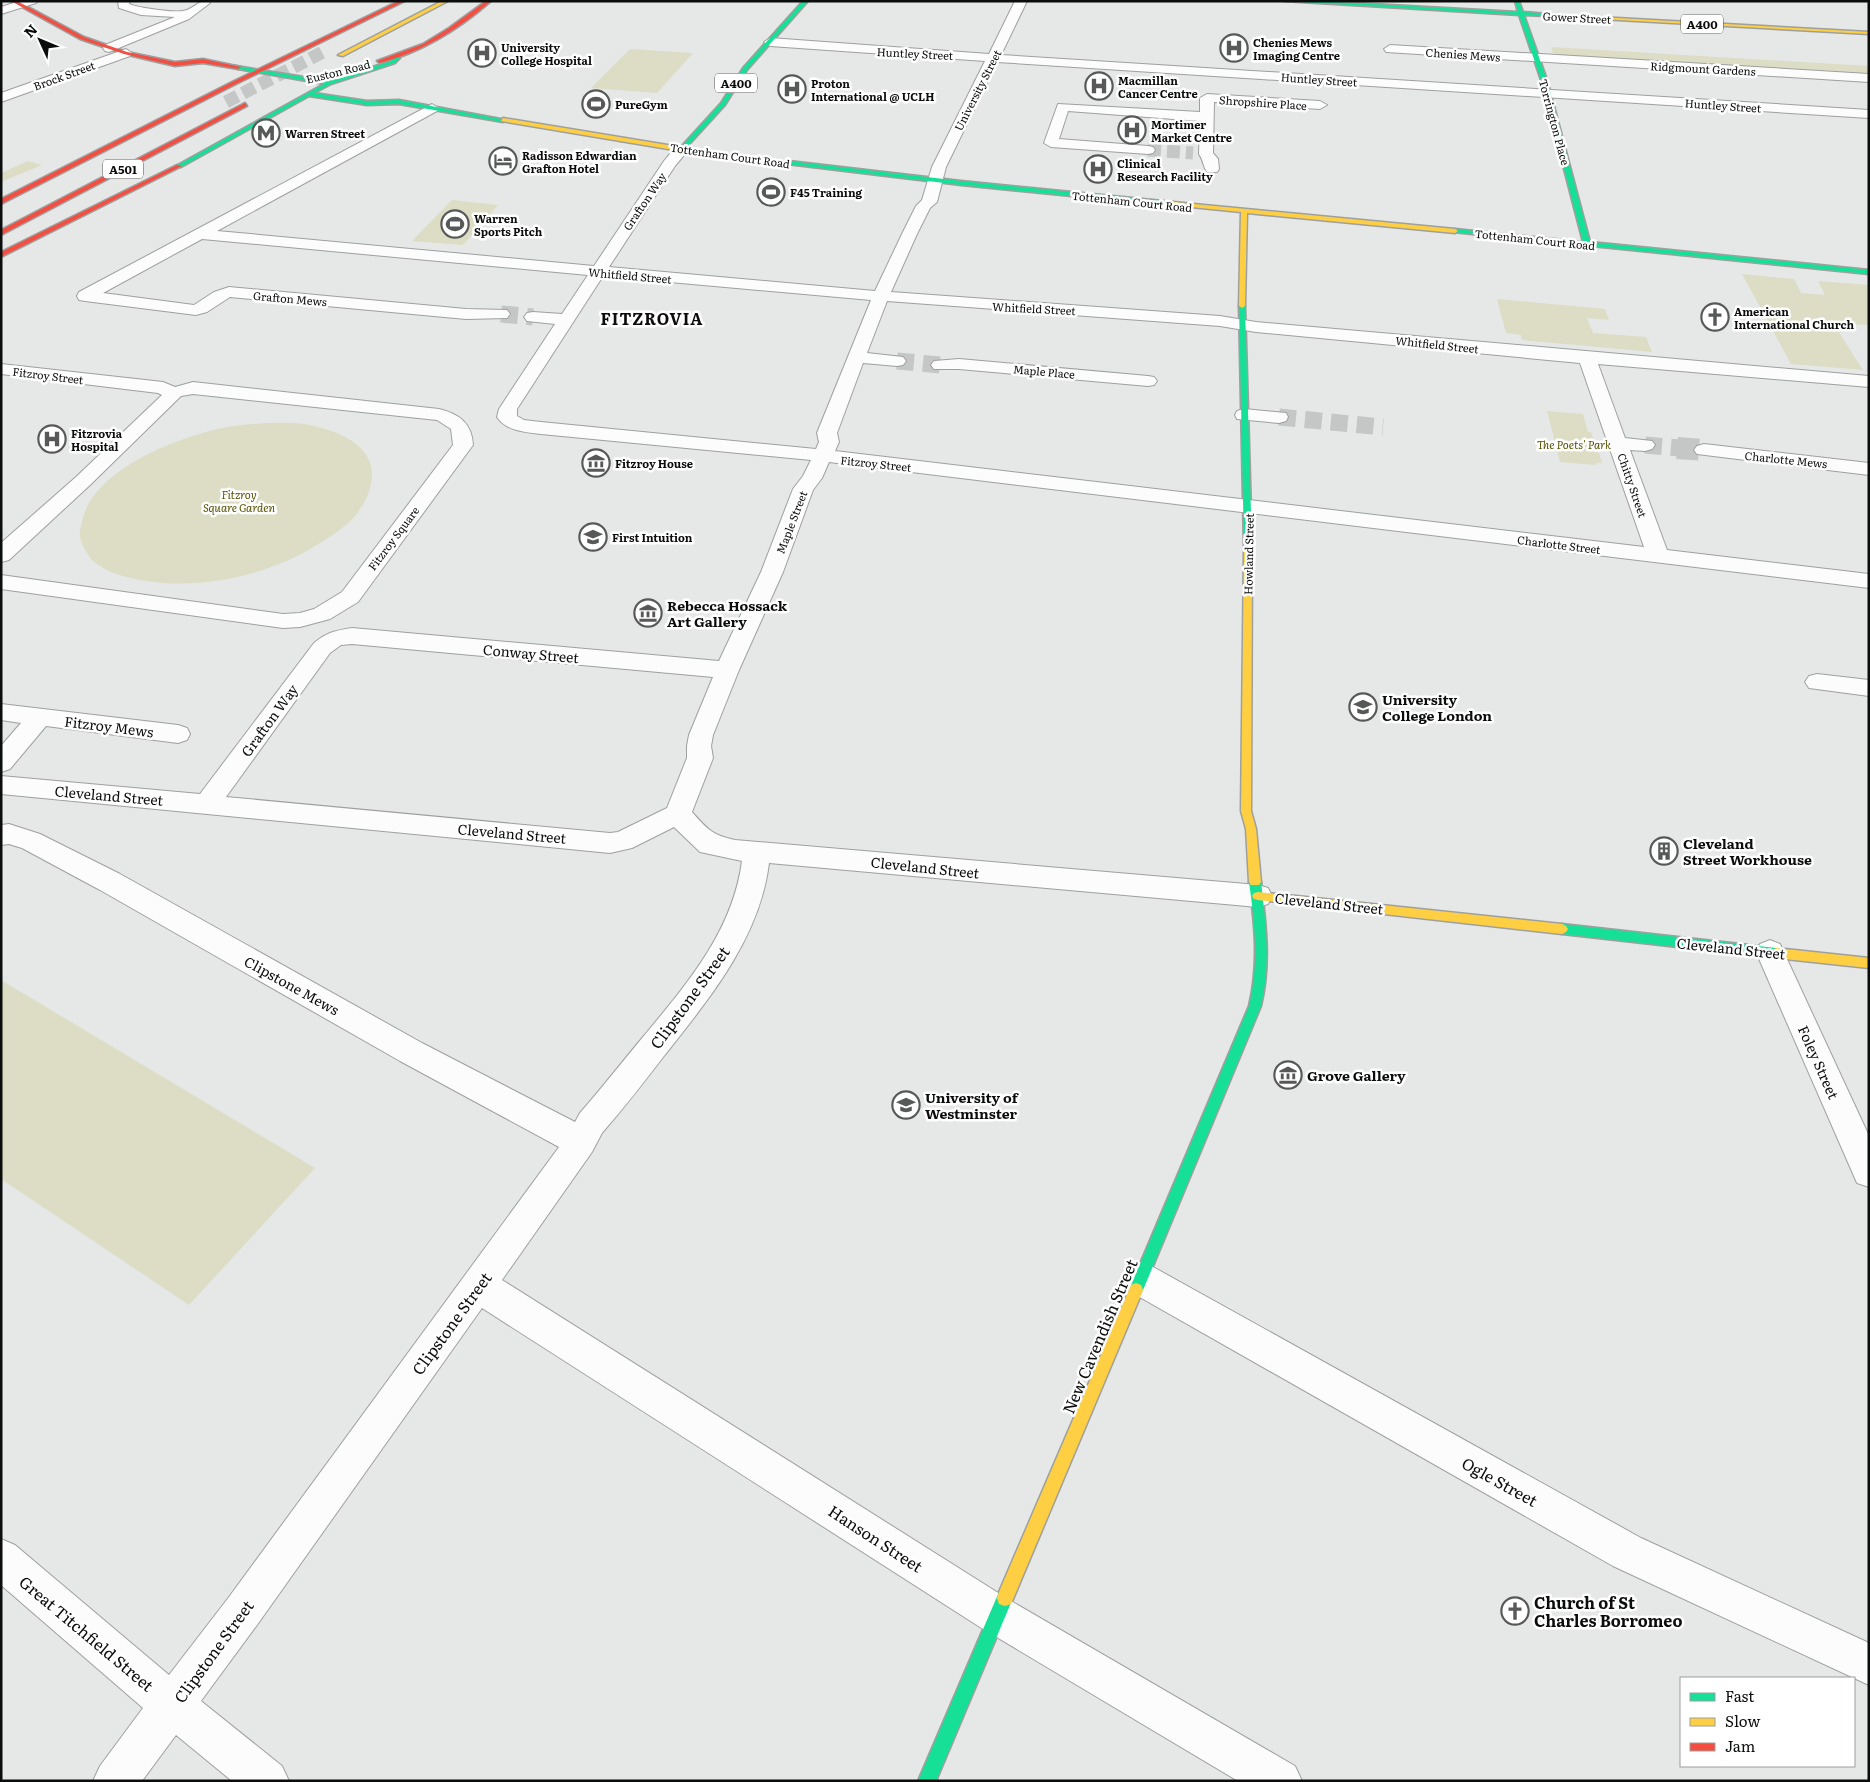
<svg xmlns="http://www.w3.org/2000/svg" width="1870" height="1782" font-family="Literata,serif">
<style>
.green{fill:#dcddc4}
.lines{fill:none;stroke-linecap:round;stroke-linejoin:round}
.street-tunnel-far2{stroke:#c4c7c6;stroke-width:13;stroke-dasharray:13 6;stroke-linecap:butt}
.street-tunnel-far1{stroke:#c4c7c6;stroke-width:17;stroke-dasharray:17 9;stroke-linecap:butt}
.street-tunnel{stroke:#c4c7c6;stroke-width:22;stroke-dasharray:22 11;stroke-linecap:butt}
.highway-tunnel{stroke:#c4c7c6;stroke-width:13;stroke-dasharray:13 6;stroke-linecap:butt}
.street-casing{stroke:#9ea09f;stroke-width:2}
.fast-casing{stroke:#9ea09f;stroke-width:3}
.slow-casing{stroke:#9ea09f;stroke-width:3}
.jam-casing{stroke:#9ea09f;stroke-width:3}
.street{fill:#fbfcfb;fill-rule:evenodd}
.fast{fill:#16e098;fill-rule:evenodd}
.slow{fill:#ffcf43;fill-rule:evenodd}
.jam{fill:#f24e42;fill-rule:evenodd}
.labels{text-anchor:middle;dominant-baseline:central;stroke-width:5;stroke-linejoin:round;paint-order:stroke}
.far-street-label{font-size:11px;fill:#0b0c0c;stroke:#fff}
.far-poi-label{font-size:11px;font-weight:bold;fill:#0b0c0c;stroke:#fff;text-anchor:start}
.far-park-label{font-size:11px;font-style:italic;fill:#555100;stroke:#fff}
.shield{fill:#fff;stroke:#545555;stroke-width:1}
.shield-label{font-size:12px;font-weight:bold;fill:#0b0c0c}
.poi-label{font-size:14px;font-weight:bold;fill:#0b0c0c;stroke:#fff;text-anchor:start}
.street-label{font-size:14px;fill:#0b0c0c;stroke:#fff}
.far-district-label{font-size:16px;font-weight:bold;letter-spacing:1px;fill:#0b0c0c;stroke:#fff}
.near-street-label{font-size:16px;fill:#0b0c0c;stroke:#fff}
.near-poi-label{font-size:16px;font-weight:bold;fill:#0b0c0c;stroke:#fff;text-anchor:start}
</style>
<rect width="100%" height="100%" fill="#e5e8e7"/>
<!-- green -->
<g class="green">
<polygon points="1551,47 1869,66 1869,73 1563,55 1553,53"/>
<polygon points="630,49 693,53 657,93 591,88"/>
<polygon points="28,161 42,165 1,182 1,173"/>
<polygon points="452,200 498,205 463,245 412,241"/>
<polygon points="1742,274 1794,279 1801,293 1825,295 1818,281 1869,285 1869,325 1833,323 1863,370 1791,364"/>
<polygon points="1497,299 1605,309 1609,320 1587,318 1593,333 1646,337 1652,352 1522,340 1521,335 1506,333"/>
<polygon points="1547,411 1583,414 1588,432 1591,432 1595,445 1591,445 1593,452 1599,453 1602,463 1596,463 1596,465 1560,462"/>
<path d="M267,423C281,423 296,422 309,425C340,431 379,447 371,484C368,499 358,515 346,525C290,570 211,593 140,580C124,577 105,572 92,560C88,556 81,543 80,537C79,533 81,527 82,522C92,470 176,438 222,428C237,425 253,424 267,423Z"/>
<polygon points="1,980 315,1168 189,1305 1,1179"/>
</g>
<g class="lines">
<!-- street-tunnel-far2 -->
<polyline class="street-tunnel-far2" points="1148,150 1193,153"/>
<!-- street-tunnel-far1 -->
<g class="street-tunnel-far1">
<polyline points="501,314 533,317"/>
<polyline points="897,361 940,365"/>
<polyline points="1279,417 1383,427"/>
<polyline points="1645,445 1692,449"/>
</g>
<!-- street-tunnel -->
<polyline class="street-tunnel" points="1677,448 1704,450"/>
<!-- highway-tunnel -->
<polyline class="highway-tunnel" points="226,102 323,52"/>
<!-- street casing -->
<g class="street-casing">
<g id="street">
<polygon points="20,1 38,1 36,3 1,14 1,7"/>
<path d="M118,1H130L129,4C139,8 178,14 187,10C196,6 198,1 209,1L210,3L189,19L109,52L105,51L103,48L105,45L175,17L141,15L119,8Z"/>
<path d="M1015,1H1027L1001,55L1869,110V118L997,62L946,167L937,202L930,208L917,234L891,292L1220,316L1256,322L1869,376V387L1598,364L1625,438L1652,441L1655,445L1652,449L1645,451L1630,450L1667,550L1869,574V588L829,462L822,478L813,490L783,572L739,670L713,735L711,746L713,758L692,812C707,829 712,835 735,840L1258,885L1268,888L1272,896L1268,904L1258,907L769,863C760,938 709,999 664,1056C644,1082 624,1108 602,1133L592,1152L502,1280L1011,1601L1295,1766L1302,1781H1238L983,1629L482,1308L257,1625L201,1701L282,1766L289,1781H232L176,1735L142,1781H93L100,1766L143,1708L1,1585V1539L15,1545L169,1675L229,1597L559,1147L400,1061L100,890L22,848L9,844L1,845V825L9,824L40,834L120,874L422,1043L575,1122L580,1113C602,1088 622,1062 643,1037C687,984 733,931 742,861L700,852L674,827L632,848L610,853L1,794V776L200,794L314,643C328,632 334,631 352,628L719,661L761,572L793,489L803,476L811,460L541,434C525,432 506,431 497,417L499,409L555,324L527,321L524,317L527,313L533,312L562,314L588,275L202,239L103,293L194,305L214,292L229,287L466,309L507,310L510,314L507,318L466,319L230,297L207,312L196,315L85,301L79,300L77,296L79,292L432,104L439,108L437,111L217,231L594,266L664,161C671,153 676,143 687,146L689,149L675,166L609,267L875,291L902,234L916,206L922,200L932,167L985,61L770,46L764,42L770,38L989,54ZM603,276L871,300L817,433L819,442L816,449L541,422L524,420L517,416V409ZM887,301L1220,326L1256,332L1580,363L1644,547L835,451L839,442L837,433L863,363L897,366L903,365L906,361L903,357L867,353ZM352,644L713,677L689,735L687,746V758L667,808L618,832L610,833L226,797L330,653L341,645Z"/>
<polygon points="1390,45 1869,74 1869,82 1386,52 1384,49"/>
<polygon points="126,49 132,53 130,56 1,102 1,93"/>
<path d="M1207,94L1320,101L1327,105L1320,109L1214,102L1213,153L1218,159L1219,169L1217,172H1207C1203,166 1204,162 1199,154L1200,121L1068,111L1059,139L1148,146L1153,147L1155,150L1153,153L1148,154L1051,147L1044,143L1058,104L1200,112V98Z"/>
<polygon points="959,359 1148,376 1154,377 1157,381 1154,385 1148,386 959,369 934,369 931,365 934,361"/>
<path d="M1,364L163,382L175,387L193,382L439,409C459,414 472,423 473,445L358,602L330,619L300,627L283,628L1,589V575L283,614L300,613L314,609L342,592L453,445L451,429L437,420L193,394L181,396L90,485L9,560L1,562V543L76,477L162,395L158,393L1,374Z"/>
<polygon points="1244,409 1286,413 1288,417 1286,421 1279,423 1237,419 1235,415 1237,411"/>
<polygon points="1704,444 1869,463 1869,475 1697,454 1694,450 1697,446"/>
<polygon points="1817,674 1869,680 1869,696 1809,688 1805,682 1809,676"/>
<polygon points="1,704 178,725 187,728 190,734 187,740 178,743 46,726 10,769 1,772 1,746 21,723 1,720"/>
<polygon points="1770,940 1780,944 1869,1136 1869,1187 1857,1183 1756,952 1760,944"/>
<polygon points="1141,1262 1153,1267 1641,1538 1869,1643 1869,1685 1613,1566 1129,1291 1124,1279 1129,1267"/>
</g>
</g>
<!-- fast casing -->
<g class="fast-casing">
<g id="fast">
<polygon points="803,1 808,1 747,70 725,105 684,150 680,150 680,148 721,103 743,68"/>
<polygon points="1284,1 1317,1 1518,12 1515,1 1519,1 1523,12 1548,14 1546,16 1524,15 1547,80 1590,242 1869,270 1869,274 1453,232 1452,231 1455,229 1583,242 1541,80 1519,15"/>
<polygon points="397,56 400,58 395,63 331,84 314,93 367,101 399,100 506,120 503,122 399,104 367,105 309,96 181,167 176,166 324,84 238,69 236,66 329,81 391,61"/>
<polygon points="789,161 961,181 1173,202 1176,204 1173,206 961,185 787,164 787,162"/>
<polygon points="1242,304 1245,306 1252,548 1248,551 1244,548 1239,306"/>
<path d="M1255,878L1259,879L1261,882C1266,925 1271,964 1261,1006L1141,1295L1136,1297L1131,1295L1129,1290L1249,1006C1259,964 1255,925 1249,882L1251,879Z"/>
<polygon points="1562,924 1776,948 1780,950 1782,953 1780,956 1776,958 1562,934 1558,932 1556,929 1558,926"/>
<polygon points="1005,1590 1011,1592 1013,1598 936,1781 918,1781 999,1592"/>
</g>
</g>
<!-- slow casing -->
<g class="slow-casing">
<g id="slow">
<polygon points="442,1 448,1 343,56 338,55"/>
<polygon points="1544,14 1869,32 1869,34 1546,16"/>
<polygon points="503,118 704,151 792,163 789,165 704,155 501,121"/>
<polygon points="1173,202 1455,229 1458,231 1455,233 1247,213 1245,306 1242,308 1239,306 1241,212 1171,205 1171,203"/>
<polygon points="1248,545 1252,548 1251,811 1256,829 1261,882 1259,885 1251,885 1249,882 1246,829 1241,811 1244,548"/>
<polygon points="1258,892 1562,924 1566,926 1568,929 1566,932 1562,934 1258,900 1254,899 1252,896 1254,893"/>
<polygon points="1776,948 1869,958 1869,968 1776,958 1772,956 1770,953 1772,950"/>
<polygon points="1136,1283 1141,1285 1143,1290 1011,1604 1005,1606 999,1604 997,1598 999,1592 1131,1285"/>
</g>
</g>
<!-- jam casing -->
<g class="jam-casing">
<g id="jam">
<polygon points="11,1 17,1 84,37 127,52 175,62 203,59 241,67 238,69 203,63 175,66 124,54 80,39"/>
<polygon points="399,1 405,1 236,84 1,204 1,199 232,82"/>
<path d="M486,1H491C459,29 422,52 380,63L377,61L423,44L449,28Z"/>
<polygon points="245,103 247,106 1,235 1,230"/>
<polygon points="177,165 182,166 1,257 1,252"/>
</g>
</g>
<!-- street -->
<use href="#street" class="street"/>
<!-- fast -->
<use href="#fast" class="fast"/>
<!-- slow -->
<use href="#slow" class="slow"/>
<!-- jam -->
<use href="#jam" class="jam"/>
</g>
<!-- icons -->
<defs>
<g id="hospital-ring" transform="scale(1.4375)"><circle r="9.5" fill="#fff" stroke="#575959" stroke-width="1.5"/><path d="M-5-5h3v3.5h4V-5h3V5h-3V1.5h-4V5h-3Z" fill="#575959"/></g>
<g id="stadium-ring" transform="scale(1.4375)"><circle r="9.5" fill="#fff" stroke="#575959" stroke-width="1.5"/><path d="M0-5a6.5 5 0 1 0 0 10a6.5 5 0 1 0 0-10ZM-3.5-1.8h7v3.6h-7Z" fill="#575959"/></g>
<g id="metro-ring" transform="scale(1.4375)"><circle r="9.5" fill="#fff" stroke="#575959" stroke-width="1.5"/><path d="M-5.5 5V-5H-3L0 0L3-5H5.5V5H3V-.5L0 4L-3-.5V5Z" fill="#575959"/></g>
<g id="hotel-ring" transform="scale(1.4375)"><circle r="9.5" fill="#fff" stroke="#575959" stroke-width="1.5"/><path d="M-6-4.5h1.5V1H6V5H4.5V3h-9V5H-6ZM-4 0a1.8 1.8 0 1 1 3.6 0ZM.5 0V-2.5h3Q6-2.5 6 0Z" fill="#575959"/></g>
<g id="church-ring" transform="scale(1.4375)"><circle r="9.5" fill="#fff" stroke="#575959" stroke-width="1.5"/><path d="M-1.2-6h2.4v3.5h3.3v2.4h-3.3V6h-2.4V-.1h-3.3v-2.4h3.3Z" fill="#575959"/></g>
<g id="museum-ring" transform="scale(1.4375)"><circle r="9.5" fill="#fff" stroke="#575959" stroke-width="1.5"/><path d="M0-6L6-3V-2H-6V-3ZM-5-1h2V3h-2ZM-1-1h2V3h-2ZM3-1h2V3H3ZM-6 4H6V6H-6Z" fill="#575959"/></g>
<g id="university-ring" transform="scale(1.4375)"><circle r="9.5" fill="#fff" stroke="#575959" stroke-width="1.5"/><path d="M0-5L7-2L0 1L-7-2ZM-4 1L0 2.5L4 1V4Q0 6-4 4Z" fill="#575959"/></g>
<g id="building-ring" transform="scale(1.4375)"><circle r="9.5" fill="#fff" stroke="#575959" stroke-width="1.5"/><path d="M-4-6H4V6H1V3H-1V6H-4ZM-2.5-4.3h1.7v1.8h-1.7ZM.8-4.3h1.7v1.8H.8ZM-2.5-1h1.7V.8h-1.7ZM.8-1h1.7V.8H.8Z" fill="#575959"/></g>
</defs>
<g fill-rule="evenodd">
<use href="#hospital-ring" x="1234" y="48"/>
<use href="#hospital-ring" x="482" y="53"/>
<use href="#hospital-ring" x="1099" y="86"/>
<use href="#hospital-ring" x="792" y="89"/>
<use href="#stadium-ring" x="596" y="104"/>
<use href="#hospital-ring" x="1132" y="130"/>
<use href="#metro-ring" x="266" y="133"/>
<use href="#hotel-ring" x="503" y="161"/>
<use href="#hospital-ring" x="1098" y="169"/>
<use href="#stadium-ring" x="771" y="192"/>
<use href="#stadium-ring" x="455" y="224"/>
<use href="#church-ring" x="1715" y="317"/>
<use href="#hospital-ring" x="52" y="439"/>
<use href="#museum-ring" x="596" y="463"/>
<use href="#university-ring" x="593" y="537"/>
<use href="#museum-ring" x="648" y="613"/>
<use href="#university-ring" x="1363" y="707"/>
<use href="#building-ring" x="1664" y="851"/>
<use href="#museum-ring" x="1288" y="1075"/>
<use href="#university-ring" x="906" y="1105"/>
<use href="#church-ring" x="1515" y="1611"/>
</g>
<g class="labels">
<!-- far-street labels -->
<g class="far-street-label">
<text transform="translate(1577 17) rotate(3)">Gower Street</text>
<text transform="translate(915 53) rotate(3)">Huntley Street</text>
<text transform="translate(1463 54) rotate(4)">Chenies Mews</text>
<text transform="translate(1703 68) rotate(3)">Ridgmount Gardens</text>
<text transform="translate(338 71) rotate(-14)">Euston Road</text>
<text transform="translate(64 75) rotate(-20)">Brock Street</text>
<text transform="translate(1319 79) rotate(4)">Huntley Street</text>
<text transform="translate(977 90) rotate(-63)">University Street</text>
<text transform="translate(1263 102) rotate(4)">Shropshire Place</text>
<text transform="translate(1723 105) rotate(4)">Huntley Street</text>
<text transform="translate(1555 122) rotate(75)">Torrington Place</text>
<text transform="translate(730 155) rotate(8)">Tottenham Court Road</text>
<text transform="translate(644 201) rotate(-56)">Grafton Way</text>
<text transform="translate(1132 201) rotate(6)">Tottenham Court Road</text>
<text transform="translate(1535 239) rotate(6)">Tottenham Court Road</text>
<text transform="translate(630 275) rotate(5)">Whitfield Street</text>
<text transform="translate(290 298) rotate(5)">Grafton Mews</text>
<text transform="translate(1034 308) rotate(3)">Whitfield Street</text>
<text transform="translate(1437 344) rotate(6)">Whitfield Street</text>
<text transform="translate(1044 371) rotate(5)">Maple Place</text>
<text transform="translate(48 375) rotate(7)">Fitzroy Street</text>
<text transform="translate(1786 459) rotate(6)">Charlotte Mews</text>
<text transform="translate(876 463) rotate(6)">Fitzroy Street</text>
<text transform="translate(1633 485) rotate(71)">Chitty Street</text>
<text transform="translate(791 522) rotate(-69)">Maple Street</text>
<text transform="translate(393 538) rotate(-53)">Fitzroy Square</text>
<text transform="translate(1559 544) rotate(7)">Charlotte Street</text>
<text transform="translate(1248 554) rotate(-89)">Howland Street</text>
</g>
<!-- far-poi labels -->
<g class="far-poi-label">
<text x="1253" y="42">Chenies Mews<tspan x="1253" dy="13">Imaging Centre</tspan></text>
<text x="501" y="47">University<tspan x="501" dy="13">College Hospital</tspan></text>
<text x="1118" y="80">Macmillan<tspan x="1118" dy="13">Cancer Centre</tspan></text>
<text x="811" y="83">Proton<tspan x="811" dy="13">International @ UCLH</tspan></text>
<text x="615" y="104">PureGym</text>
<text x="1151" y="124">Mortimer<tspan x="1151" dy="13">Market Centre</tspan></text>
<text x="285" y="133">Warren Street</text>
<text x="522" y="155">Radisson Edwardian<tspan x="522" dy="13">Grafton Hotel</tspan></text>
<text x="1117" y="163">Clinical<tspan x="1117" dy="13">Research Facility</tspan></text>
<text x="790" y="192">F45 Training</text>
<text x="474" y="218">Warren<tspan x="474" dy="13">Sports Pitch</tspan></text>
<text x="1734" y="311">American<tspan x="1734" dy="13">International Church</tspan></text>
<text x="71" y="433">Fitzrovia<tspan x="71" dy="13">Hospital</tspan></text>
<text x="615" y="463">Fitzroy House</text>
<text x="612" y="537">First Intuition</text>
</g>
<!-- far-park labels -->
<g class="far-park-label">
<text x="1574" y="444">The Poets' Park</text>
<text x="239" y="494">Fitzroy<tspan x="239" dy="13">Square Garden</tspan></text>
</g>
<!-- shield labels -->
<g class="shield">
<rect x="1681" y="14.5" width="42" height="19" rx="4"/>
<rect x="715" y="73.5" width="42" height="19" rx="4"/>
<rect x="103" y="159.5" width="40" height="19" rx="4"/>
</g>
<g class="shield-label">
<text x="1702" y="24">A400</text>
<text x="736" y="83">A400</text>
<text x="123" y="169">A501</text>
</g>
<!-- poi labels -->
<g class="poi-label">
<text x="667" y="605">Rebecca Hossack<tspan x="667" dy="16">Art Gallery</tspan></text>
<text x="1382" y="699">University<tspan x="1382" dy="16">College London</tspan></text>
<text x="1683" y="843">Cleveland<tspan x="1683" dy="16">Street Workhouse</tspan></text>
<text x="1307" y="1075">Grove Gallery</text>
<text x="925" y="1097">University of<tspan x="925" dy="16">Westminster</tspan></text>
</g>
<!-- street labels -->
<g class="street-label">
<text transform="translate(531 653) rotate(5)">Conway Street</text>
<text transform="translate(269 720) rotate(-54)">Grafton Way</text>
<text transform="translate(109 726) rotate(7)">Fitzroy Mews</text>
<text transform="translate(109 795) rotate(5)">Cleveland Street</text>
<text transform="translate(512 833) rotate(5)">Cleveland Street</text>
<text transform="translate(925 867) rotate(6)">Cleveland Street</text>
<text transform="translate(1329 903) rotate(6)">Cleveland Street</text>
<text transform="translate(1731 948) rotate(6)">Cleveland Street</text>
<text transform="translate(292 985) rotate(29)">Clipstone Mews</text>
<text transform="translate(1819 1062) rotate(66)">Foley Street</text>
</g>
<!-- far-district labels -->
<g class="far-district-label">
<text x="652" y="318">FITZROVIA</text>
</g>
<!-- near-street labels -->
<g class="near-street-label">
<text transform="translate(689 997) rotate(-54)">Clipstone Street</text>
<text transform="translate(451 1323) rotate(-54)">Clipstone Street</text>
<text transform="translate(1099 1336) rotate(-67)">New Cavendish Street</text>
<text transform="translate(1500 1481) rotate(29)">Ogle Street</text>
<text transform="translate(876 1538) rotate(33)">Hanson Street</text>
<text transform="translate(87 1633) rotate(40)">Great Titchfield Street</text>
<text transform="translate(213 1651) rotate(-54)">Clipstone Street</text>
</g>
<!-- near-poi labels -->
<g class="near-poi-label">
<text x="1534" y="1602">Church of St<tspan x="1534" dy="18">Charles Borromeo</tspan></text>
</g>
</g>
<!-- border -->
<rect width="1870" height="1782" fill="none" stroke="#0b0c0c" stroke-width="5"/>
<!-- legend -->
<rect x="1680" y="1677" width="175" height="90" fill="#ffffff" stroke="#9d9e9e"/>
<rect x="1690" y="1693" width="25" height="8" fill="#16e098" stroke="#9d9e9e"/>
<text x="1725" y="1702" font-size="15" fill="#0b0c0c">Fast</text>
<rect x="1690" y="1718" width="25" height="8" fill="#ffcf43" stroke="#9d9e9e"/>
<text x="1725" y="1727" font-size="15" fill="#0b0c0c">Slow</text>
<rect x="1690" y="1743" width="25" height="8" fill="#f24e42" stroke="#9d9e9e"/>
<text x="1725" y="1752" font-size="15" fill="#0b0c0c">Jam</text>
<!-- north arrow -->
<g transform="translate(40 40) rotate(314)" stroke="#ffffff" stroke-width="4" paint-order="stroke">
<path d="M0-4L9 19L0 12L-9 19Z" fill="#0b0c0c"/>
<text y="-8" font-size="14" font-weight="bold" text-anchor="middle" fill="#0b0c0c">N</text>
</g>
</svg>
